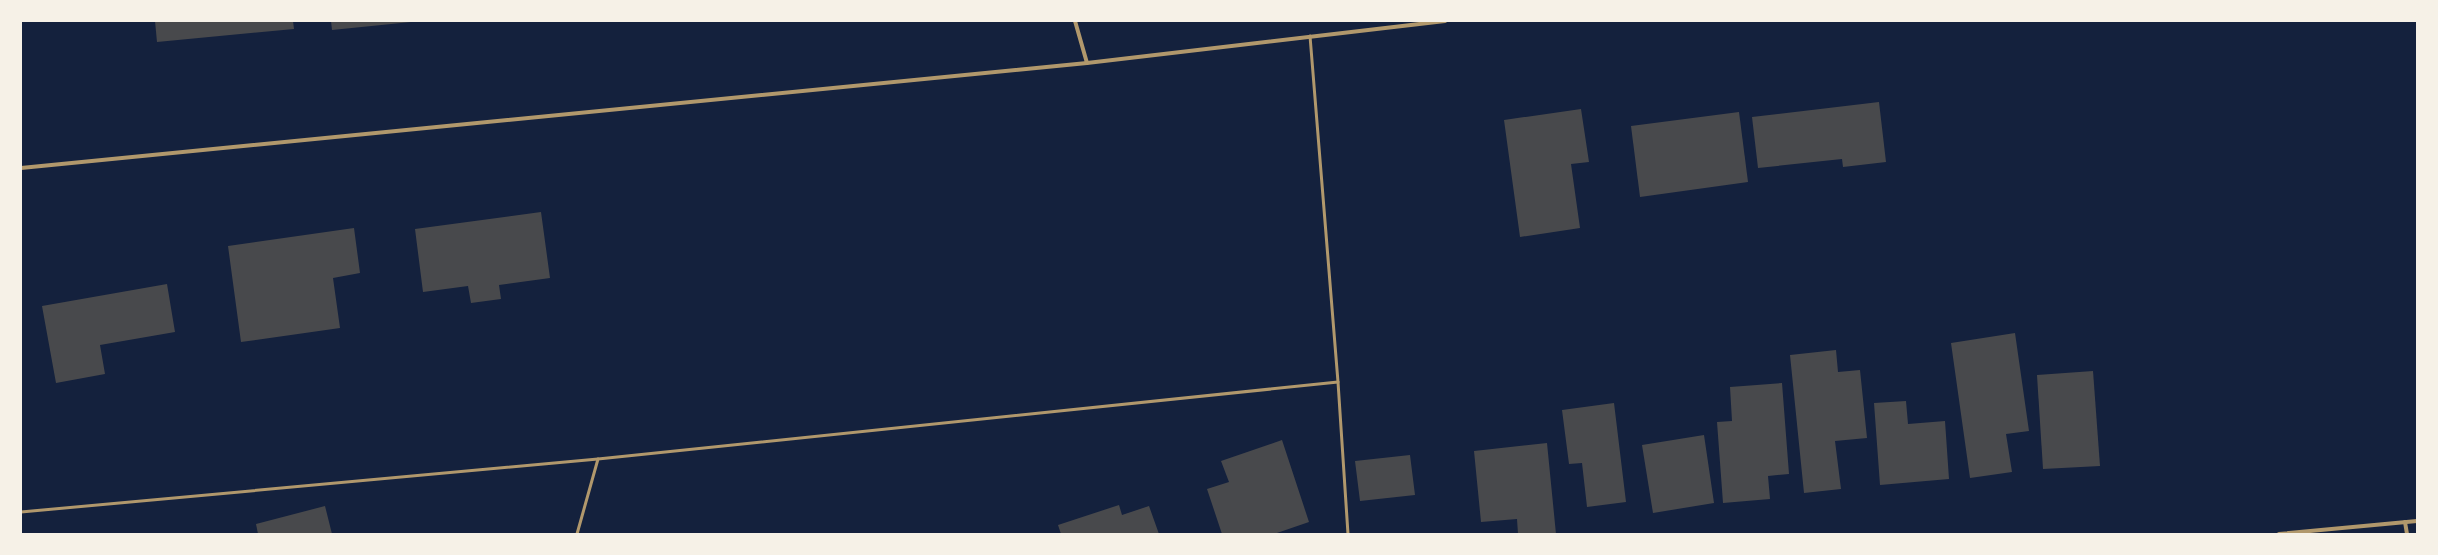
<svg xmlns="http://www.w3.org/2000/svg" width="2438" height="555" font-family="'DM Sans',sans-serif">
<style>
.building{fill:#48494c}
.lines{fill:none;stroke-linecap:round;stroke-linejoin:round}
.service{stroke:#b1986c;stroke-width:3}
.minor{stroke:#b1986c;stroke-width:4}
</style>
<rect width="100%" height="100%" fill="#14213d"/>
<!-- building -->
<g class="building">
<polygon points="155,21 293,21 294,29 157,42"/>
<polygon points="331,21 411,21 411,22 332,30"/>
<polygon points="1879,102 1886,162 1843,167 1842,159 1758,168 1752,117"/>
<polygon points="1581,109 1589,162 1571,164 1580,228 1520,237 1504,120"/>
<polygon points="1739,112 1748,182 1640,197 1631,126"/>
<polygon points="541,212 550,278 499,285 501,299 471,303 468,286 423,292 415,229"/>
<polygon points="354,228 360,273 333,278 340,328 241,342 228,246"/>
<polygon points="167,284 175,332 100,345 105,374 56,383 42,306"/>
<polygon points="2015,333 2029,431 2006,434 2012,472 1970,478 1951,343"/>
<polygon points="1836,350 1838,372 1860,370 1867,438 1835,441 1841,489 1804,493 1790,355"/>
<polygon points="2093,371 2100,466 2043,469 2037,375"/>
<polygon points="1782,383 1789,474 1768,476 1770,499 1723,503 1717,422 1732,421 1730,387"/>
<polygon points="1906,401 1908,424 1945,421 1949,479 1880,485 1874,403"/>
<polygon points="1614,403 1626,502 1587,507 1582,463 1569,464 1562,410"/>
<polygon points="1704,435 1714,503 1653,513 1642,445"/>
<polygon points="1282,440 1309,522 1274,534 1222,534 1207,489 1229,482 1221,461"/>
<polygon points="1547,443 1556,534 1518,534 1517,519 1481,522 1474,451"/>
<polygon points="1410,455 1415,495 1360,501 1355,461"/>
<polygon points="1119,505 1122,515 1149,506 1159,534 1061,534 1058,525"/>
<polygon points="325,506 332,534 258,534 256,524"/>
</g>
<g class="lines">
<!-- service -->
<g class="service">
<polyline points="1310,36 1338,382 1348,534"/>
<polyline points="21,512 598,459 1338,382"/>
<polyline points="577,534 598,459"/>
</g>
<!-- minor -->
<g class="minor">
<polyline points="1075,21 1087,63"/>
<polyline points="21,168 1087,63 1445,21"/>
<polyline points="2405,522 2407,534"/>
<polyline points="2279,534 2417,521"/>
</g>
</g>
<!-- border -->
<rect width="2438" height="555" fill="none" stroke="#f6f1e7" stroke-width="44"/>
</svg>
